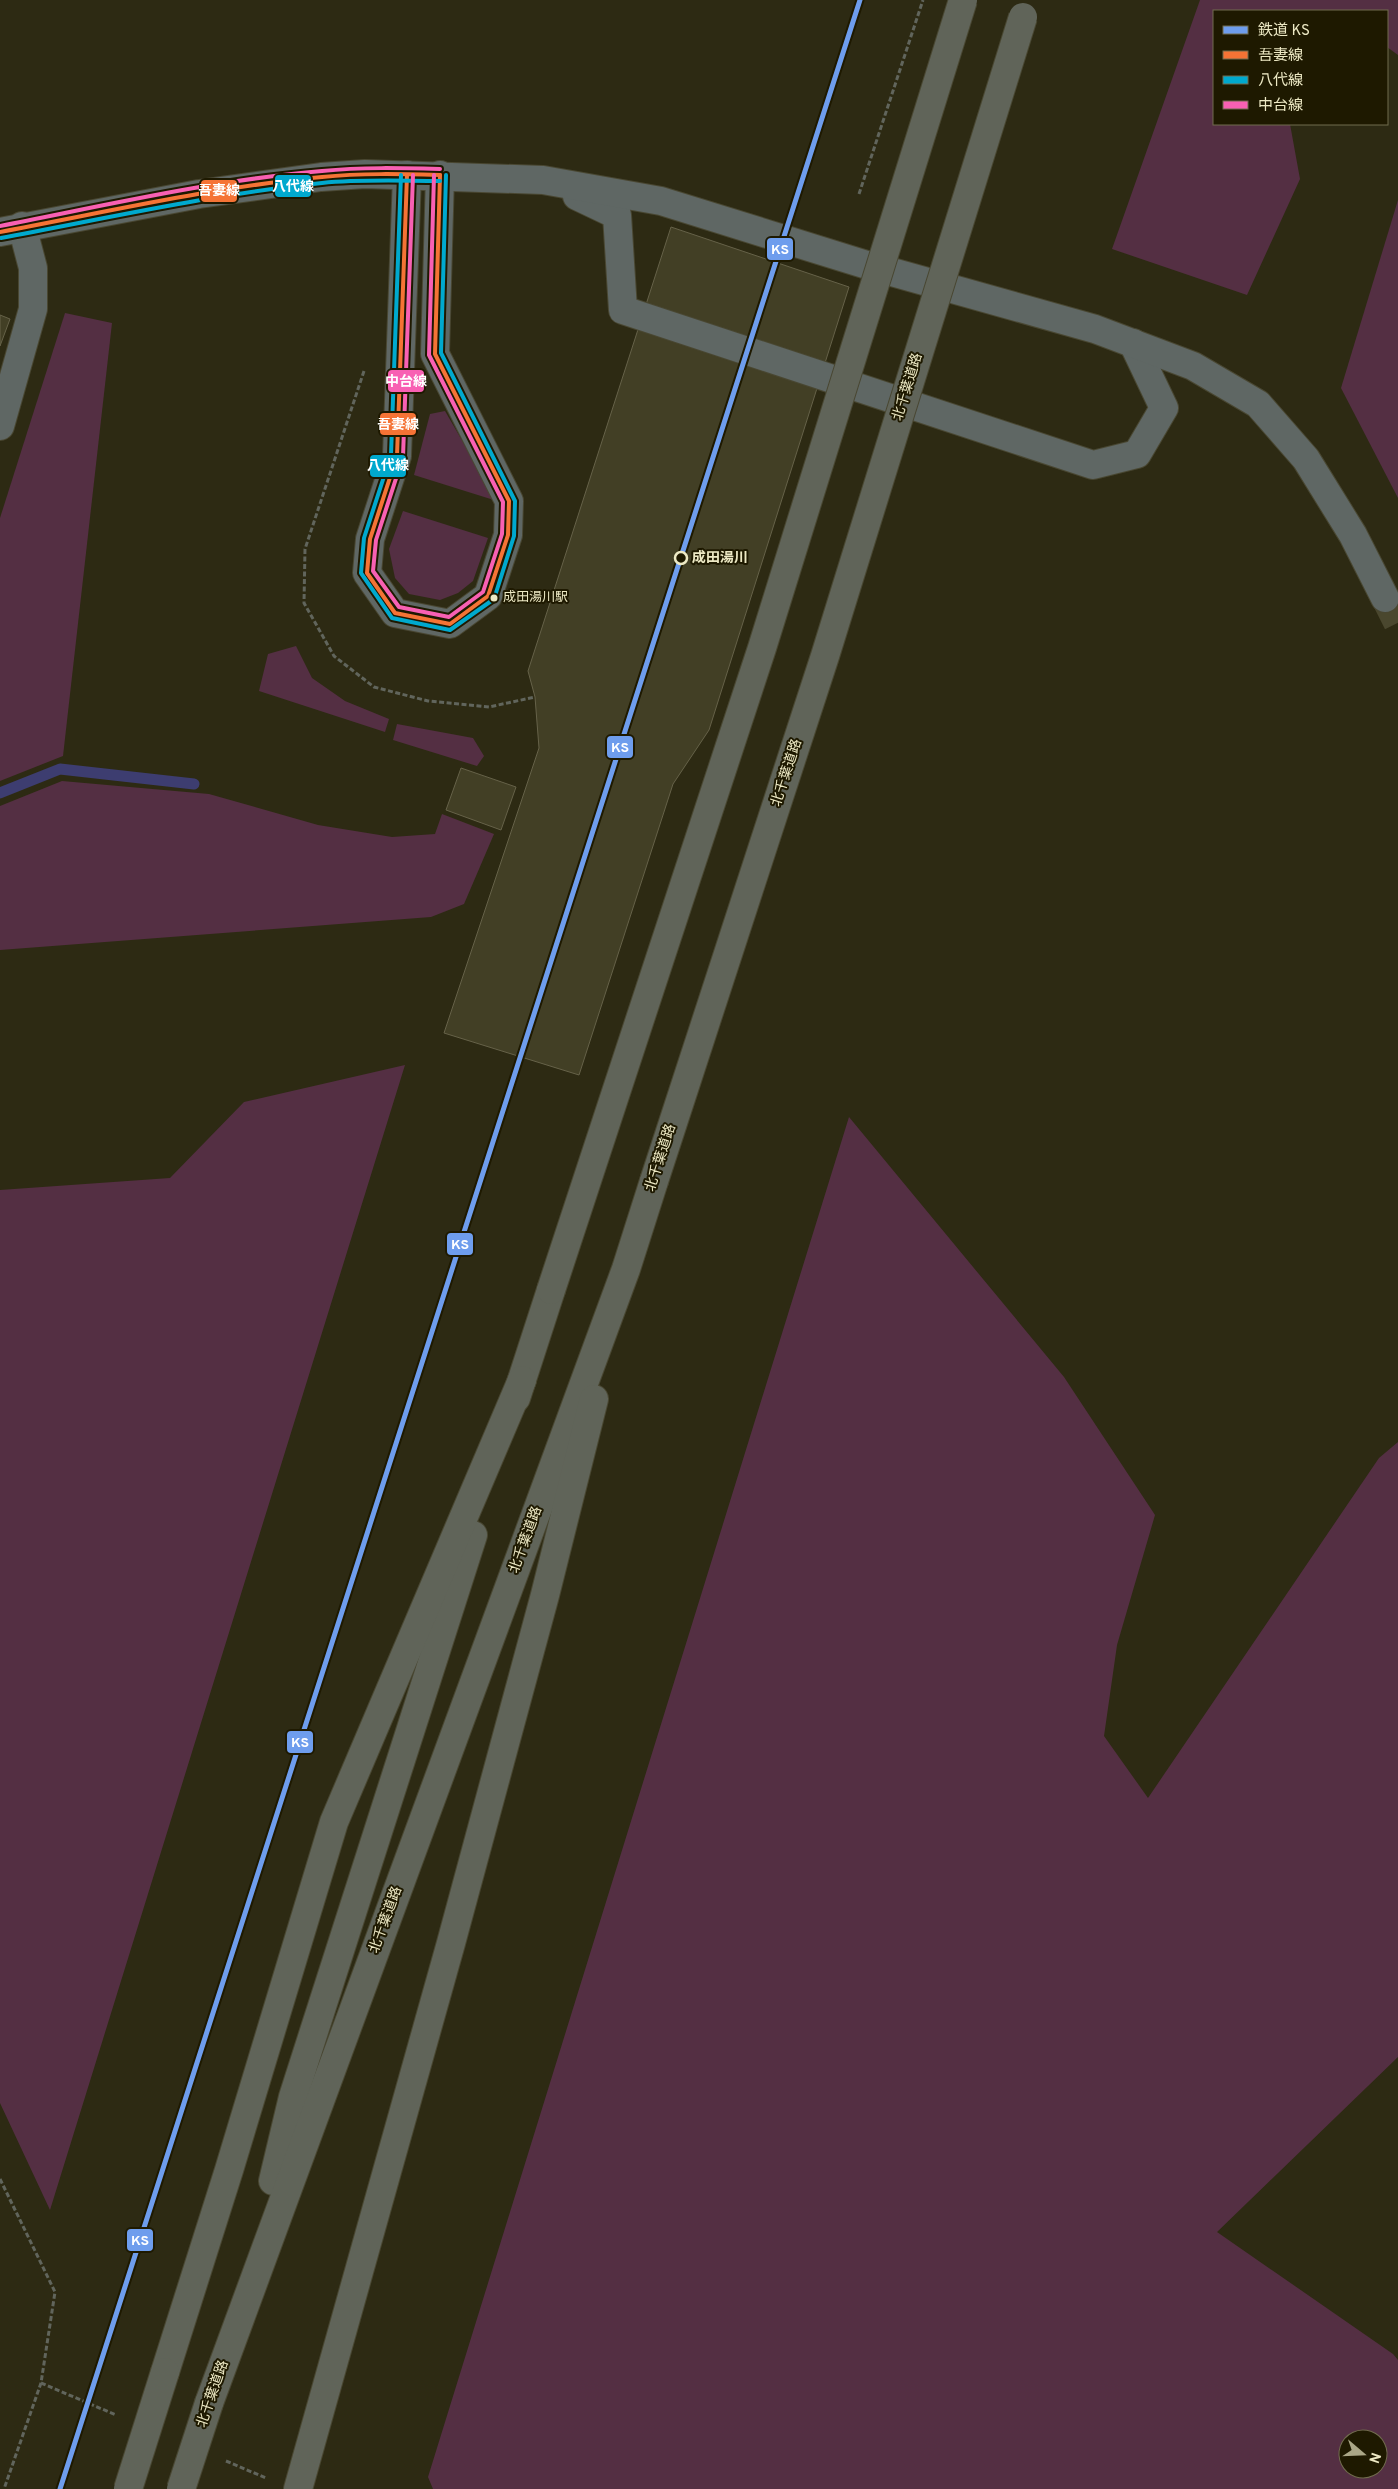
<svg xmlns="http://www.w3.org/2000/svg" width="1398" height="2489" font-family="Overpass,'Noto Sans JP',sans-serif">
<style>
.green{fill:#542f43;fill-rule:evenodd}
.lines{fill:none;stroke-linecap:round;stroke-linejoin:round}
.stream{stroke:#3d3d70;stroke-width:11}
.building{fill:#423f25;stroke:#666249}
.minor-tunnel{stroke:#4a472e;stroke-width:28;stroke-dasharray:28 14;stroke-linecap:butt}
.minor-casing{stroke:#494732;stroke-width:30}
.highway-casing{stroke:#494732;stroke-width:30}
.path{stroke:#61655c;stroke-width:3;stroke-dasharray:5 2.5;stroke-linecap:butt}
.minor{stroke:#5f6764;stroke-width:28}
.highway{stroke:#606459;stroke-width:28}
.highway-bridge-casing{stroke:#494732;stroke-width:30;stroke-linecap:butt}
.highway-bridge{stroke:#606459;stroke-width:28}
.bus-1-casing{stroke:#1e1900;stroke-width:8}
.bus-2-casing{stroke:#1e1900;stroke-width:8}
.bus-3-casing{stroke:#1e1900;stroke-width:8}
.bus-1{stroke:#f57335;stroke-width:4}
.bus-2{stroke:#00a9ce;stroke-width:4}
.bus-3{stroke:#f860b3;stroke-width:4}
.rail-1-casing{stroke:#1e1900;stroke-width:9}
.rail-1{stroke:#6e9ded;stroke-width:5}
.stop-dot{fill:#1e1900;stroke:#ede9c4;stroke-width:2.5}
.bus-dot{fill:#ede9c4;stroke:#1e1900;stroke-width:2}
.labels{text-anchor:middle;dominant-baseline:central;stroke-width:4;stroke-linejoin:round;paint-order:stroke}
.bus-label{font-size:13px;fill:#ede9c4;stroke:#1e1900;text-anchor:start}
.street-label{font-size:14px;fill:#ede9c4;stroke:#1e1900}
.stop-label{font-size:14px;font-weight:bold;fill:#ede9c4;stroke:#1e1900;text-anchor:start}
.line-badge{stroke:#1e1900;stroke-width:2}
.badge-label{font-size:14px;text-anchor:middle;font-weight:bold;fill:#fff}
</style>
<rect width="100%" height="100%" fill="#2d2a13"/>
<!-- green -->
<g class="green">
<polygon points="1200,0 1398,0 1398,55 1387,47 1387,11 1214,11 1214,124 1290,124 1300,179 1247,295 1112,249"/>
<polygon points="1398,200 1398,498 1341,388"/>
<polygon points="65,313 112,323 63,756 0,781 0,518"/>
<polygon points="445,411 497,501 414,475 430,414"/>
<polygon points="403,511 488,538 473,581 458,593 440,600 409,594 395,578 389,549"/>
<polygon points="296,646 312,678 345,701 389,719 385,732 259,691 268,654"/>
<polygon points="397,724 473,738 484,756 477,766 393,740"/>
<polygon points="62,781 209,794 318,825 392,837 435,834 442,814 494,834 464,904 431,917 0,950 0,806"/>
<polygon points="405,1065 50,2210 0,2103 0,1190 170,1178 244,1102"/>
<path d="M849,1117L1064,1377L1155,1515L1117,1645L1104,1736L1148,1798L1379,1458L1398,1442V2057L1217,2232L1393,2354L1398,2360V2489H433L428,2477ZM1348,2439H1378V2469H1348Z"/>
</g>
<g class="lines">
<!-- stream -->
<polyline class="stream" points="0,793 60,769 194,784"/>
</g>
<!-- building -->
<g class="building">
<polygon points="671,227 849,287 709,730 673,784 579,1075 444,1033 539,748 535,697 528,671"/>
<polygon points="0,315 10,319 0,346"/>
<polygon points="461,768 516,787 501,830 446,810"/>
</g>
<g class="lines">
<!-- minor-tunnel -->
<polyline class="minor-tunnel" points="1385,598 1398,624"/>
<!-- minor casing -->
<g class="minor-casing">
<g id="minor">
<polyline points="407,175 397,456 370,539 367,573 395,613 450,624 488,596 508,535 509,501 435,354 440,175"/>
<polyline points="577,196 617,215 623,310 1093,465 1137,454 1164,408 1133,343"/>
<polyline points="0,232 199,194 321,177 365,174 543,180 661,201 867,265 1095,329 1193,366 1258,404 1306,459 1353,535 1385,598"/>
<polyline points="0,426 33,309 33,268 22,226"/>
</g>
</g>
<!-- highway casing -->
<g class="highway-casing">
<g id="highway">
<polyline points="516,1398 551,1290"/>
<polyline points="273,2181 293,2097 473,1535"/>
<polyline points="165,2372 229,2170 334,1822 522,1380"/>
<polyline points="209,2403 626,1269 654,1181"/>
<polyline points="298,2489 451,1943 545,1595 594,1399"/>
</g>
</g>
<!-- path -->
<g class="path">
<polyline points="859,194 923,0"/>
<polyline points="364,371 305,549 304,603 334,656 374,687 428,701 489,707 535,697"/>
<polyline points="0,2179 55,2292 41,2383 4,2489"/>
<polyline points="41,2383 116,2415"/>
<polyline points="226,2461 266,2478"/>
</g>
<!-- minor -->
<use href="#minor" class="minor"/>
<!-- highway -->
<use href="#highway" class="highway"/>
<!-- highway-bridge casing -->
<g class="highway-bridge-casing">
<g id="highway-bridge">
<polyline points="654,1181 825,656 1023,17"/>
<polyline points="551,1290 762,648 963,0"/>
<polyline points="128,2489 165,2372"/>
<polyline points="181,2489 209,2403"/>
</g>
</g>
<!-- highway-bridge -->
<use href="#highway-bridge" class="highway-bridge"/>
<!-- bus-1 casing -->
<g class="bus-1-casing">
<g id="bus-1">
<polyline points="407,175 397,456 370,539 367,573 395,613 450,624 488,596 508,535 509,501 435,354 440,175"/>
<path d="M0,232C107,212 214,187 322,177C361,173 401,174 440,175"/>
</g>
</g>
<!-- bus-2 casing -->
<g class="bus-2-casing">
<g id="bus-2">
<polyline points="401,175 391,455 364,538 361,573 392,618 450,630 494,599 514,536 515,501 441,353 446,175"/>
<path d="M1,238C108,218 214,194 322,183C362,179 401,181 440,181"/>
</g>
</g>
<!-- bus-3 casing -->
<g class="bus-3-casing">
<g id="bus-3">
<polyline points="413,175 403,457 376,540 373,571 399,607 449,617 483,592 502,534 503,502 429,355 434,175"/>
<path d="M0,226C107,205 214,180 322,171C362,167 401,168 440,169"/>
</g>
</g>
<!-- bus-1 -->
<use href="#bus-1" class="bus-1"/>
<!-- bus-2 -->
<use href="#bus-2" class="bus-2"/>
<!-- bus-3 -->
<use href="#bus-3" class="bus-3"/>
<!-- rail-1 casing -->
<g class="rail-1-casing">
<polyline id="rail-1" points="60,2489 860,0"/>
</g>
<!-- rail-1 -->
<use href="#rail-1" class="rail-1"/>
</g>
<!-- markers -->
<circle class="stop-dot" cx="681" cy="558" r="6"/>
<circle class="bus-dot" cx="494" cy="598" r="4.5"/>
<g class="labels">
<!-- bus labels -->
<g class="bus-label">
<text x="503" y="598">成田湯川駅</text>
</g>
<!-- street labels -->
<g class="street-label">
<text transform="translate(908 387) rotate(-73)">北千葉道路</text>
<text transform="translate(787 773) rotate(-72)">北千葉道路</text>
<text transform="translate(661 1158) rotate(-72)">北千葉道路</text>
<text transform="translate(526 1540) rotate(-70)">北千葉道路</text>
<text transform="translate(386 1920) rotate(-70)">北千葉道路</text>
<text transform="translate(213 2394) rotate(-71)">北千葉道路</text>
</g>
<!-- stop labels -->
<g class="stop-label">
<text x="692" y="558">成田湯川</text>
</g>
</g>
<g class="line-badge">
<rect x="274" y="174" width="38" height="24" rx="5" fill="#00a9ce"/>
<rect x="200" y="179" width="38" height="24" rx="5" fill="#f57335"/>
<rect x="766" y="237" width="28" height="24" rx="5" fill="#6e9ded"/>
<rect x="387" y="369" width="38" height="24" rx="5" fill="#f860b3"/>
<rect x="379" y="412" width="38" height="24" rx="5" fill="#f57335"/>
<rect x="369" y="454" width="38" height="24" rx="5" fill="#00a9ce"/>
<rect x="606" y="735" width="28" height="24" rx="5" fill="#6e9ded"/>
<rect x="446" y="1232" width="28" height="24" rx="5" fill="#6e9ded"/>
<rect x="286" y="1730" width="28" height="24" rx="5" fill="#6e9ded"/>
<rect x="126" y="2228" width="28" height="24" rx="5" fill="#6e9ded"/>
</g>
<g class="badge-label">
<text x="293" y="191">八代線</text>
<text x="219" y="195">吾妻線</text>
<text x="780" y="254">KS</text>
<text x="406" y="386">中台線</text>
<text x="398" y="429">吾妻線</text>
<text x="388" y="470">八代線</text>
<text x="620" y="752">KS</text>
<text x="460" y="1249">KS</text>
<text x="300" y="1747">KS</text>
<text x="140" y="2245">KS</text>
</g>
<!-- legend -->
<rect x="1213" y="10" width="175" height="115" fill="#1e1900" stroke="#716c4e"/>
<rect x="1223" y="26" width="25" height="8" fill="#6e9ded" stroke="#716c4e"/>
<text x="1258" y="35" font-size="15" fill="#ede9c4">鉄道 KS</text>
<rect x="1223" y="51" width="25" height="8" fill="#f57335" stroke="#716c4e"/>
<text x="1258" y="60" font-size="15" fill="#ede9c4">吾妻線</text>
<rect x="1223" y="76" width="25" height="8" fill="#00a9ce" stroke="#716c4e"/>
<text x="1258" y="85" font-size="15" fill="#ede9c4">八代線</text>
<rect x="1223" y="101" width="25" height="8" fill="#f860b3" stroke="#716c4e"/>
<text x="1258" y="110" font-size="15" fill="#ede9c4">中台線</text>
<!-- north arrow -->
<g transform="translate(1363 2454) rotate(109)"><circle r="24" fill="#1e1900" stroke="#716c4e"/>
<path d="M0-4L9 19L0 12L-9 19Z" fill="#aaa686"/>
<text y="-8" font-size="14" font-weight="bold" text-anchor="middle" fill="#ede9c4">N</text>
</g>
</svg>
